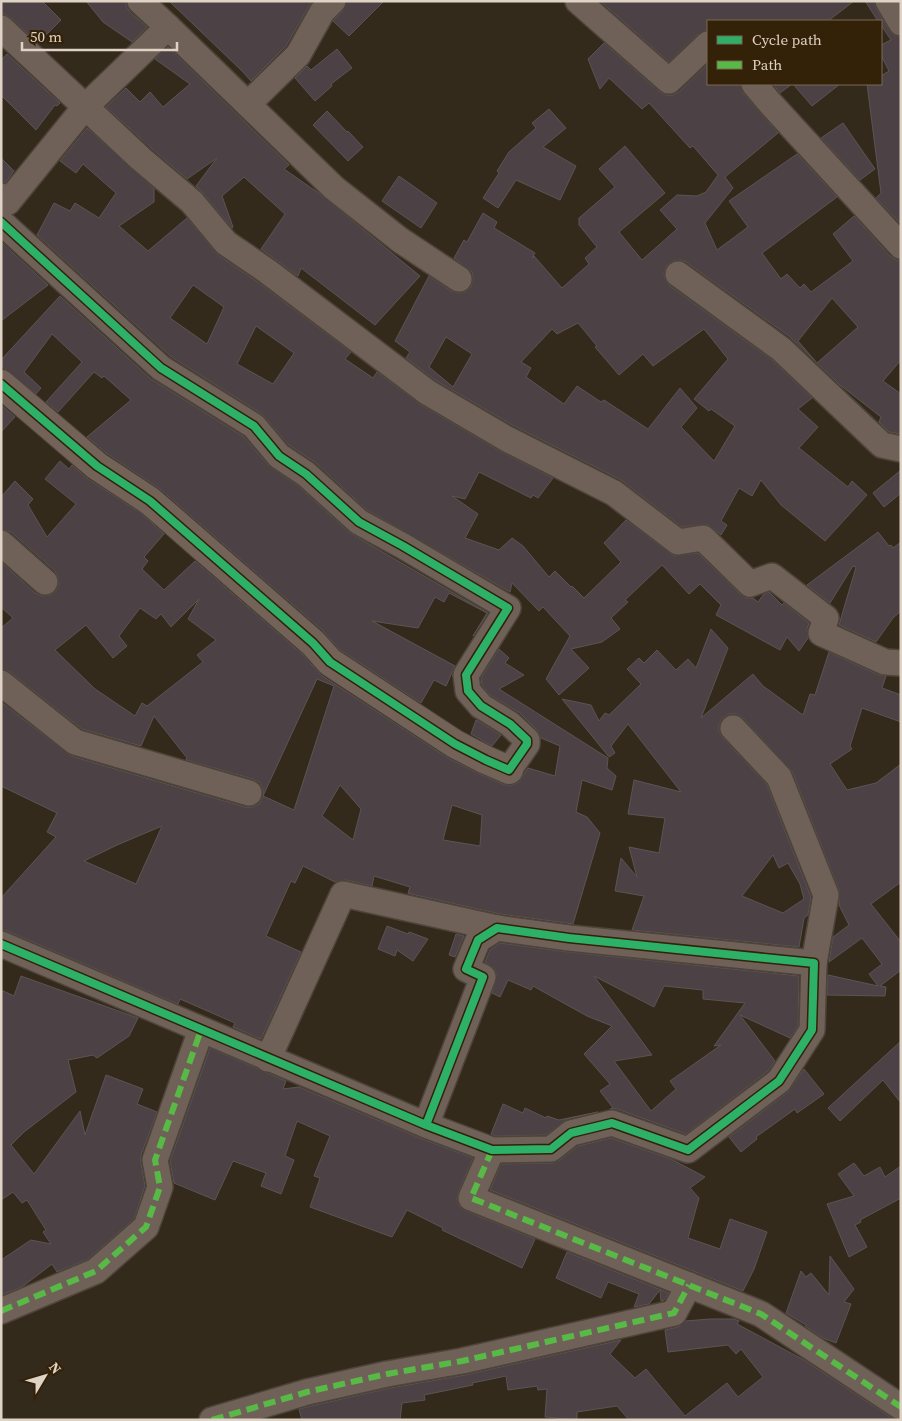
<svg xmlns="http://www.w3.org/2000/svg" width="902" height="1421" font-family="'Source Serif 4',serif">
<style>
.building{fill:#4c4245;stroke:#5c5454;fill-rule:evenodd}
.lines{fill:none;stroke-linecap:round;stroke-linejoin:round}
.street-casing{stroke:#4e4439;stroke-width:28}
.secondary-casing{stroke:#4e4439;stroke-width:30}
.street{stroke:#706158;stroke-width:25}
.secondary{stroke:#736258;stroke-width:28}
.quiet{stroke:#58b947;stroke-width:6;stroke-dasharray:12 6;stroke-linecap:butt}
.cycleway-casing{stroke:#332108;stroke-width:11}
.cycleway{stroke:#2db169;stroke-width:8}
</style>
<rect width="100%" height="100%" fill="#342a1c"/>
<!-- building -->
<g class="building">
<polygon points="1,1 42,1 61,20 38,43 11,18 1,12"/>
<polygon points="86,1 126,1 126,6 130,12 147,27 132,42 103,22"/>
<polygon points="169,1 312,1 286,46 251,81 242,71"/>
<polygon points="347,1 384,1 349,36 333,21 343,11"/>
<polygon points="600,1 854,1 828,21 708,21 708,30 698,34 669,62"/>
<polygon points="865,1 874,1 876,8 889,30 894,35 901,37 901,224 876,198 881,193 867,84 881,84 881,76 889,71 881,55 881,45 891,40 881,25 881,21 878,21"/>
<path d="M604,43L660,92L666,95H673L679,92L708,64V84H740L743,93L778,133L725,177L733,188L705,223L717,250L748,227L729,201L797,154L837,197L762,253L781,279L787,274L800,288L804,284L811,292L853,261L833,234L854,216L890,256L896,260H901V360L883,381L901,394V434L889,432L879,422L881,417L840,385L790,337L686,262L680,260L673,261L667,265L664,272L665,279L670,286L772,360L812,398L798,409L818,427L799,448L848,487L852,481L867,495L825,541L781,505L761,480L752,496L739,488L721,521L727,525L721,535L707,524L682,527L621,480L514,426L435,380L406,358L410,352L395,341L429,276L451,291L458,293L465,292L471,287L473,279L472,272L454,258L464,240L467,242L483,213L497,222L494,228L535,253L532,258L534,256L562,288L589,264L585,258L597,247L579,225V218L615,187L599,169L625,146L665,193L619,232L642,260L677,229L660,210L677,195L697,196L706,192L718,175L693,146L690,148L649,103L642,109L609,78L600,89L588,59ZM832,298L858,327L817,363L798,341ZM578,323L597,346L595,347L619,375L643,354L653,366L704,329L728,359L694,399L709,411L711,409L735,426L714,461L681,427L697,408L680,388L648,429L604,400L601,402L577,386L564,404L526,377L531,368L521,362L552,329L557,334ZM446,337L472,354L453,387L429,367Z"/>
<polygon points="168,47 289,165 284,169 320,194 420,276 375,325 301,268 298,276 261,249 285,214 244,177 222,196 233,227 232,228 203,193 196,186 217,158 187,179 151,148 106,107 126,88 140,102 150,92 163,107 190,84 155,59"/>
<polygon points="337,49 352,68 331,84 332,86 315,101 295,78 307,66 311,70"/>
<polygon points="7,54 60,103 57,106 55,105 36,130 1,95 1,60"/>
<polygon points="773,84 792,84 780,93"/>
<polygon points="793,84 840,84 812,106"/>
<polygon points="549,109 566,128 543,147 576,166 560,200 516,180 498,208 483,198 499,173 497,171 509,152 536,128 532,123"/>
<polygon points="327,111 347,132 348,131 363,147 348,161 313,125"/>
<polygon points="843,123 875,169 860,180 821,138"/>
<path d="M87,128L154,188V202L119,226L148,251L187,218L218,255L259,283L351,352L345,359L373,378L377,372L420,404L500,451L553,478L538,498L533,495L531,498L479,472L465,499L452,496L478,514L465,538L499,550L512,538L523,546L549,577L555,571L571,587L572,586L584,598L621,562L604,543L626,520L674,556L698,553L740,594L746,598H753L758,602L763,595L769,592L782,605L784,603L809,623L807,629L808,638L799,651L787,637L780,650L716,615L721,605L700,584L689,594L662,565L625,600L628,602L611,618L620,629L602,642L571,649L589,668L559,695L546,679L570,636L543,607L539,611L512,583L510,592L367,510L316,463L289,445L262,414L170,356L37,235L54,203L70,211L75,203L99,218L116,193L83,164L76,173L60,161ZM193,285L224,307L207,344L170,318ZM256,326L294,353L273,384L237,364Z"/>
<polygon points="1,158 14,171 5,183 1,182"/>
<polygon points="399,176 437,203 421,228 382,201"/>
<polygon points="1,242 48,285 1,321"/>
<polygon points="60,296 151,379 244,437 268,465 297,485 350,533 488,613 473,636 487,613 449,593 444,602 435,597 418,628 372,621 455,666 446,686 434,680 421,703 340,650 323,631 160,489 106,453 87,437 131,400 104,376 102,378 94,372 58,412 46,402 82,362 52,334 24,372 41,388 36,394 1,366 1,360"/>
<polygon points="1,405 15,417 1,432"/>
<path d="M60,461L69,469L72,465L88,479L141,513L164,534L144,557L148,561L142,569L164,590L195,561L302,654L321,675L448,758L480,774L503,784L510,786L519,782L528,768L555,776L560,746L541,738L537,730L520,713L490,695L482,685L481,678L499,649L509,658L505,663L524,675L499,689L608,758L607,768L616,776L612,790L582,780L576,812L587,817L600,833L573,924L500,914L411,894L408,893L410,887L374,876L372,886L346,880L335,882L303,866L295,883L291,881L266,936L301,952L261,1039L233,1027L235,1023L180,999L178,1004L7,931L1,930V898L56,837L47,832L57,813L1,786V702L71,756L245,807H252L259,804L263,797V790L260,783L253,779L186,760L187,758L154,716L141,746L82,729L10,672L1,669V628L13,618L1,607V562L35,593L42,596L50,595L56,591L59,584L58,577L55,571L11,532L1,529V497L15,481L33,499L28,505L47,537L76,504L45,479ZM199,599L188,619L216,640L197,655L203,662L147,706L142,703L135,716L95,689L55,650L86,625L113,658L127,646L119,636L140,608L156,619L161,614L171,627ZM317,679L334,686L294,810L263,796ZM340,785L361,809L353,840L322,816ZM452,805L482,815L480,846L443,840ZM162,826L136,884L84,861L117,845Z"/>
<polygon points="901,470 901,493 884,507 873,493"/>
<polygon points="878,532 889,546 891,545 893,548 901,542 901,611 893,618 876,642 839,625 856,567 853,566 830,603 807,585"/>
<path d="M711,629L728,648L701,718L753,674L763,686L803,715L810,694L815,695L829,652L879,675L886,676L882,688L901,695V722L862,708L850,746L852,749L830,764L847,790L876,783L901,764V882L871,904L901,942V970L880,986L886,987L885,996L827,995L828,975L878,986L869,974L882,964L862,938L829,962L833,937L849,925L839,905V890L792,771L743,718L737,714H729L723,718L719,724V732L723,738L767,785L811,897L808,915L804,918L799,947L632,930L644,896L615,891L621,858L637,877L629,847L659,853L665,818L628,814L634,780L681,792L628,724L611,746L615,753L609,757L562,699L591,705L599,721L605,713L609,715L641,684L627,669L639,658L644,663L657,650L676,670L688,659L696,668ZM773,855L779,868L788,863L800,884L804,899L783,913L742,896Z"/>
<polygon points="476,720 501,735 492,746 471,734"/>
<polygon points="387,926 408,934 409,932 428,939 413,961 397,950 395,956 378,949"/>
<polygon points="456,934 464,936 455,957 449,955"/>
<path d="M500,943L568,952L799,976L798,1026L790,1038L740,1015L775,1061L768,1071L686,1134L617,1109H610L613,1108L600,1091L610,1084L584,1054L612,1026L587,1016L533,986L531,990L508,980L500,997L492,993L497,975L494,968L485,962L490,950ZM594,976L654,1007L664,986L703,990V999L745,1003L714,1046L721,1045L670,1081L676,1089L651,1111L614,1061L652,1055Z"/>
<polygon points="21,976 138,1018 129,1036 97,1058 93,1055 68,1060 76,1092 24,1132 11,1145 34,1174 80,1111 85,1135 106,1075 143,1089 137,1104 157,1112 141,1155 141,1163 145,1186 134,1219 88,1259 57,1272 52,1264 22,1287 1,1295 1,1260 31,1240 51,1244 43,1232 46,1230 27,1200 22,1203 13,1192 1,1200 1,990 14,996"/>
<polygon points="901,1041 901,1103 883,1080 840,1121 828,1108"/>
<polygon points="210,1048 286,1081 283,1089 299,1087 420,1138 473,1158 458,1193 457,1199 459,1206 466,1211 535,1239 522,1268 442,1230 443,1228 407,1210 392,1237 310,1207 320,1178 314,1176 330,1136 297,1121 285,1156 294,1160 281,1194 261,1186 266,1173 233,1161 215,1200 174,1183 170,1161"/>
<polygon points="804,1069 824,1094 797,1113 795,1109 756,1137 757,1139 741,1152 729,1137 788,1092"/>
<polygon points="503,1104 523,1113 525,1108 546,1118 547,1116 559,1120 598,1112 567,1119 546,1135 495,1136 491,1134"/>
<polygon points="611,1138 671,1159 705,1177 690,1188 699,1198 688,1238 720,1249 730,1219 767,1232 754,1269 743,1291 490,1190 501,1164 552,1163 560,1160 578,1146"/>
<polygon points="854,1163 864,1176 880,1167 885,1177 901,1166 901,1198 860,1220 861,1222 855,1225 867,1247 849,1257 827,1204 854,1196 838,1174"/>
<polygon points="567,1252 669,1293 664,1300 661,1301 660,1290 649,1304 634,1307 639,1294 608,1282 601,1298 556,1278"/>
<polygon points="830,1256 854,1289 844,1302 851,1304 836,1343 823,1338 806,1327 806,1325 786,1313 801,1271 806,1277 811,1273 829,1295"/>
<polygon points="710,1319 734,1319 739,1321 737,1324 804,1360 895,1420 629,1420 617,1406 577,1412 577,1420 545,1417 547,1389 538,1390 537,1386 508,1390 506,1376 472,1383 473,1385 424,1395 425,1400 402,1403 400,1420 302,1420 299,1409 311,1406 390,1388 465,1375 621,1340 610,1354 635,1378 646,1369 685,1416 727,1383 738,1397 763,1377 741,1349 736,1354 728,1345 668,1352 665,1330 678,1327 685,1321"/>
</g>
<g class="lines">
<!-- street casing -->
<g class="street-casing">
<g id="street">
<polyline points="140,1 168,27"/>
<polyline points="578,1 669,81 708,44"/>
<polyline points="888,1 901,23"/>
<polyline points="1,28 141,159 192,202 226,243 267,271 427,392 507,439 614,493 678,542 703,538 750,584 772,576 826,618 821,633 885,662 901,663"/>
<polyline points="754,84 770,103 901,246"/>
<polyline points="248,104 298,55 322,12 333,1"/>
<polyline points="1,196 8,202 85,107 168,27 334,188 400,240 459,279"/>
<polyline points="1,222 161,368 254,426 279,456 306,474 359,522 403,546 508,608 466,675 468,691 481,706 510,724 527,740 527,744 509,770"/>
<polyline points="678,274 781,349 882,445 901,449"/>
<polyline points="1,543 45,582"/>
<polyline points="1,683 75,742 249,793"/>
<polyline points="733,728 779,777 826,895 814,963"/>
<polyline points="1,944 426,1125 492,1150 551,1149 571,1133 612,1123 688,1150 779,1081 812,1030 814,963 569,938 497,928 478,940 466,969 483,977 426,1125"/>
<polyline points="268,1059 343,894 497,928"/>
<polyline points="492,1150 471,1198 761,1314 901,1407"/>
<polyline points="1,1311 96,1271 146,1227 160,1187 155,1160 201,1030"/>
<polyline points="212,1420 307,1392 387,1374 462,1361 674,1313 689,1285"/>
</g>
</g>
<!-- secondary casing -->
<g class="secondary-casing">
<polyline id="secondary" points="1,384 97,466 150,501 313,643 330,662 455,744 486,760 509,770"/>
</g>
<!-- street -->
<use href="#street" class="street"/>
<!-- secondary -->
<use href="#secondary" class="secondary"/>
<!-- quiet -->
<g class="quiet">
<polyline points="492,1150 471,1198 761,1314 901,1407"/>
<polyline points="1,1311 96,1271 146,1227 160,1187 155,1160 201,1030"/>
<polyline points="212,1420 307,1392 387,1374 462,1361 674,1313 689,1285"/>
</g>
<!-- cycleway casing -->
<g class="cycleway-casing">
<g id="cycleway">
<polyline points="1,222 161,368 254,426 279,456 306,474 359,522 403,546 508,608 466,675 468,691 481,706 510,724 527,740 527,744 509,770 486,760 455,744 330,662 313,643 150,501 97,466 1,384"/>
<polyline points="1,944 426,1125 492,1150 551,1149 571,1133 612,1123 688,1150 779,1081 812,1030 814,963 569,938 497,928 478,940 466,969 483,977 426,1125"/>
</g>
</g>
<!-- cycleway -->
<use href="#cycleway" class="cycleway"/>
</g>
<!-- border -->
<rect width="902" height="1421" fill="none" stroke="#dfd3c5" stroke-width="5"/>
<!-- legend -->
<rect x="707" y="20" width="175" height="65" fill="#332108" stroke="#786854"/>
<rect x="717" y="36" width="25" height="8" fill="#2db169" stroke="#786854"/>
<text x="752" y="45" font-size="15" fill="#dfd3c5">Cycle path</text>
<rect x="717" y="61" width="25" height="8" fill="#58b947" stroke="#786854"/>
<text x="752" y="70" font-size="15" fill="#dfd3c5">Path</text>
<!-- north arrow -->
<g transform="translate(45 1376) rotate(52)" stroke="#332108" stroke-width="4" paint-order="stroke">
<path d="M0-4L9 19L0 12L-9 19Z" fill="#dfd3c5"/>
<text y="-8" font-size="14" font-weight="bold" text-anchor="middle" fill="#dfd3c5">N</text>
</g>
<!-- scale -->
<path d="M22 42v8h155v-8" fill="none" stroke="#dfd3c5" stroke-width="2.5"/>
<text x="30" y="42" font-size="15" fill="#dfd3c5" stroke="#332108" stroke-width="4" paint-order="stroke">50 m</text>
</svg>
